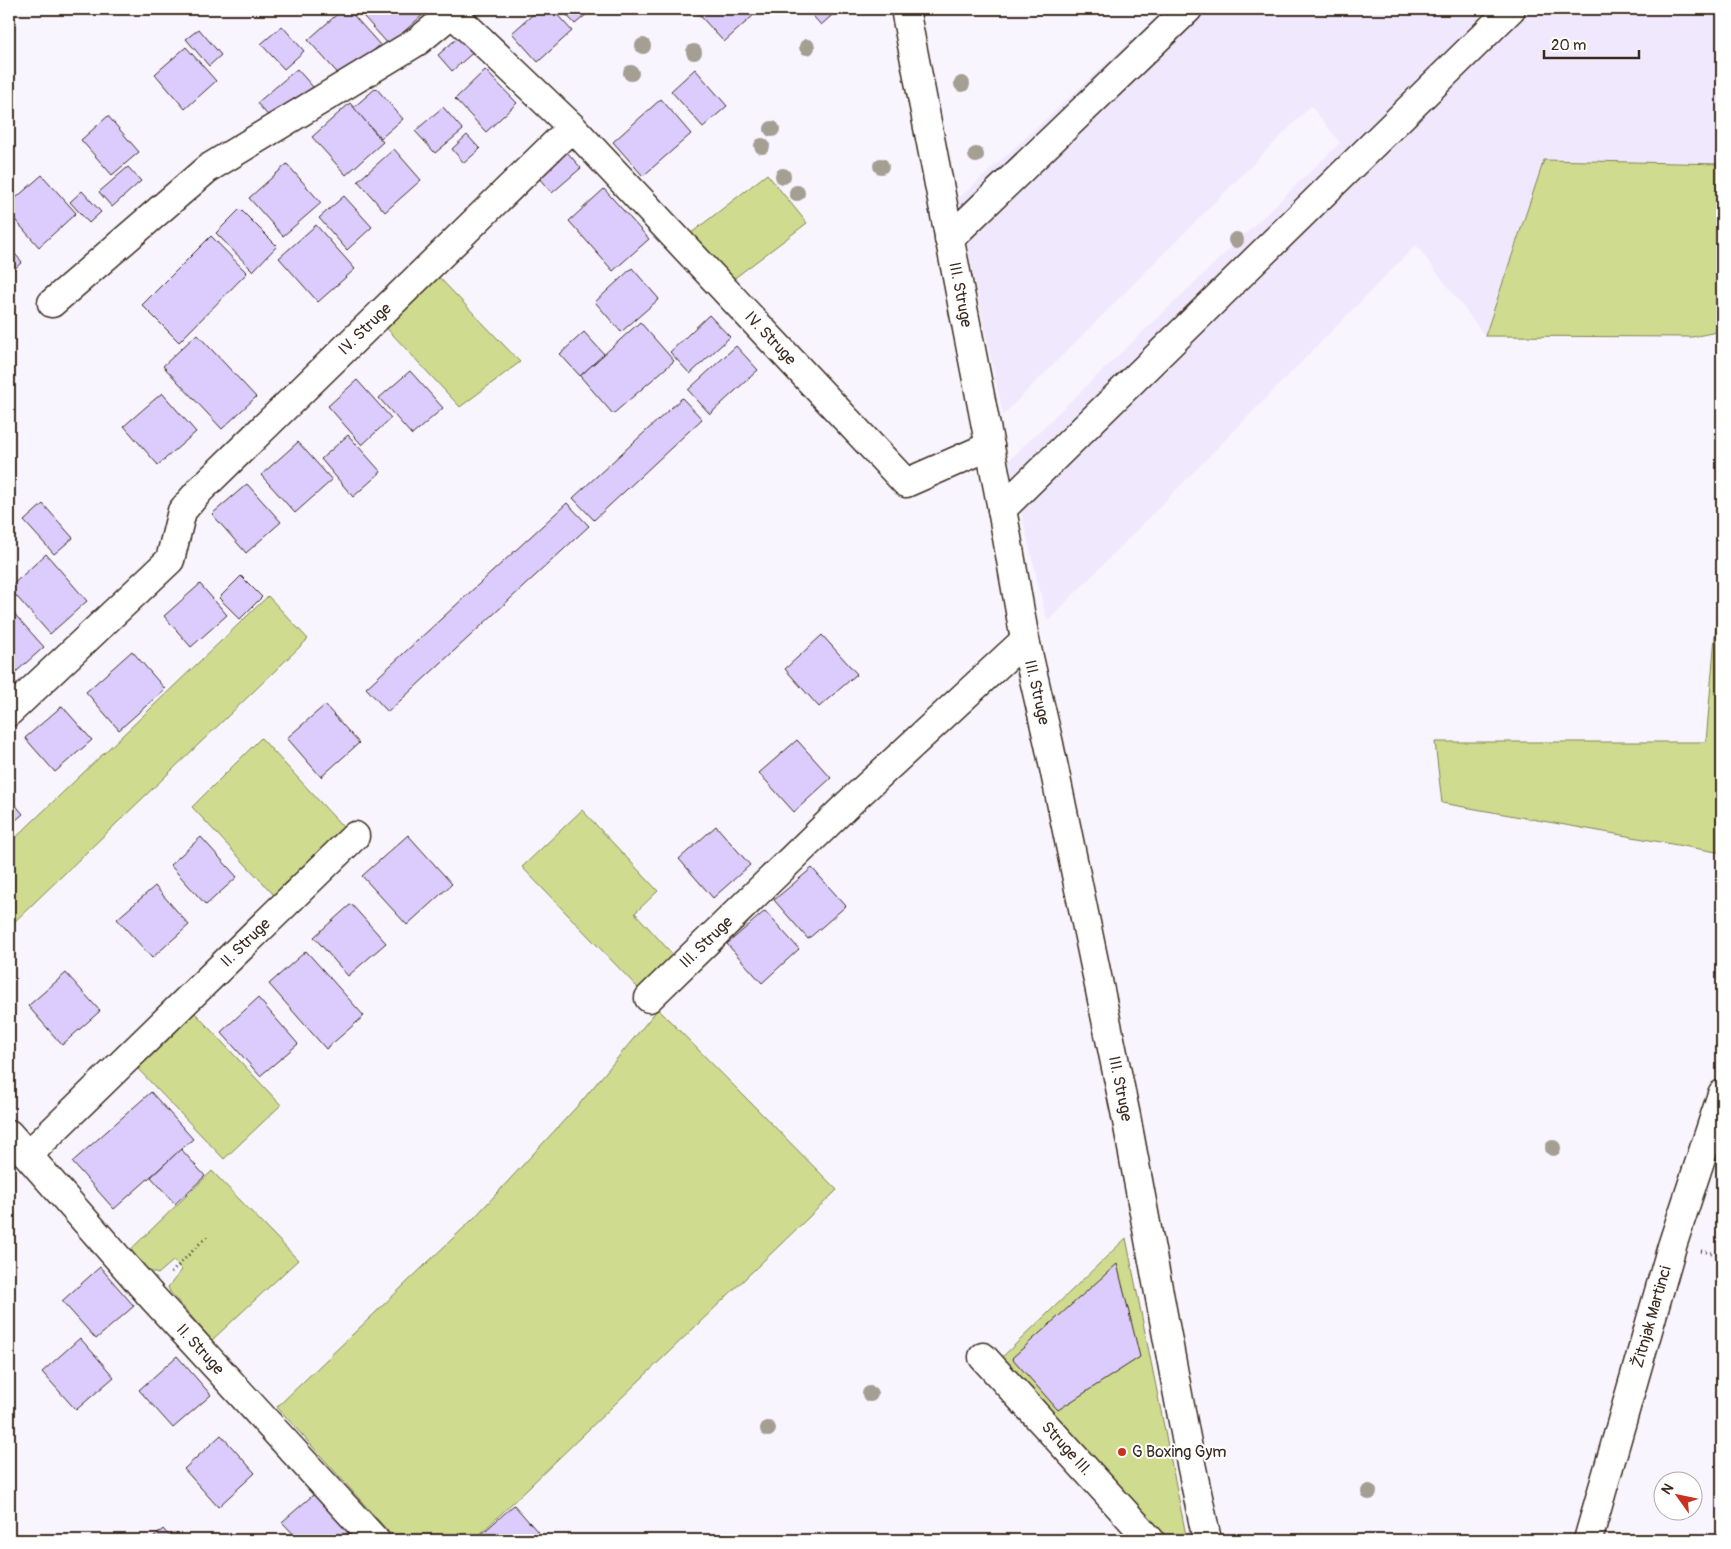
<svg xmlns="http://www.w3.org/2000/svg" width="1731" height="1549" font-family="Pangolin,sans-serif">
<style>
.built{fill:#f0e9fe}
.green{fill:#cfdb8e;stroke:#858256}
.building{fill:#dcccfd;stroke:#3b2a1e}
.lines{fill:none;stroke-linecap:round;stroke-linejoin:round}
.minor-casing{stroke:#3b2a1e;stroke-width:31}
.path{stroke:#3b2a1e;stroke-width:3;stroke-dasharray:1 4;stroke-linecap:butt}
.minor{stroke:#fff;stroke-width:28}
.tree{fill:#a49e93}
.poi-dot{fill:#c8321e;stroke:#fff;stroke-width:2}
.labels{text-anchor:middle;dominant-baseline:central;stroke-width:4;stroke-linejoin:round;paint-order:stroke}
.street-label{font-size:16px;fill:#3b2a1e;stroke:#fff}
.poi-label{font-size:16px;fill:#3b2a1e;stroke:#fff;text-anchor:start}
</style>
<rect width="100%" height="100%" fill="#f8f5ff"/>
<filter id="ink" filterUnits="userSpaceOnUse"><feTurbulence type="fractalNoise" baseFrequency=".02" numOctaves="2"/><feDisplacementMap in="SourceGraphic" scale="10" xChannelSelector="R" yChannelSelector="G"/><feConvolveMatrix kernelMatrix="1 2 1 2 8 2 1 2 1" color-interpolation-filters="sRGB"/></filter>
<g filter="url(#ink)">
<!-- built -->
<polygon class="built" points="1166,9 1722,9 1722,164 1544,160 1485,336 1416,245 1047,622 1009,460 1340,143 1311,106 1003,415 957,200"/>
<!-- green -->
<g class="green">
<polygon points="1544,160 1722,164 1722,331 1692,337 1485,336"/>
<polygon points="767,174 807,223 732,280 690,234"/>
<polygon points="433,271 520,362 460,407 380,321"/>
<polygon points="1722,554 1722,853 1442,803 1435,742 1706,742"/>
<polygon points="268,596 308,639 9,927 9,844"/>
<polygon points="261,738 344,828 274,895 192,807"/>
<polygon points="582,810 658,891 635,913 676,958 640,990 522,867"/>
<polygon points="658,1009 837,1190 474,1540 396,1540 277,1407 475,1217 581,1102"/>
<polygon points="195,1013 281,1105 224,1159 138,1069"/>
<polygon points="212,1171 298,1260 212,1340 170,1292 168,1287 182,1270 173,1261 158,1274 150,1271 128,1252"/>
<polygon points="1126,1238 1187,1540 1154,1540 995,1364"/>
</g>
<!-- building -->
<g class="building">
<polygon points="343,9 348,9 380,45 342,78 308,40"/>
<polygon points="357,9 423,9 426,12 389,45"/>
<polygon points="539,9 552,9 572,31 538,62 512,33"/>
<polygon points="561,9 593,9 575,24"/>
<polygon points="697,9 750,9 755,14 724,42 695,10"/>
<polygon points="807,9 839,9 821,25"/>
<polygon points="282,26 304,51 284,69 261,44"/>
<polygon points="199,29 221,55 209,66 186,39"/>
<polygon points="463,33 477,49 452,71 438,55"/>
<polygon points="186,47 216,81 185,109 155,74"/>
<polygon points="297,69 313,87 273,121 257,103"/>
<polygon points="695,69 727,106 703,127 671,91"/>
<polygon points="485,70 517,103 486,132 455,99"/>
<polygon points="376,88 403,119 381,138 353,108"/>
<polygon points="661,99 691,134 643,176 613,142"/>
<polygon points="350,103 383,142 346,175 312,137"/>
<polygon points="443,107 463,130 435,153 415,131"/>
<polygon points="108,116 139,152 112,175 81,140"/>
<polygon points="467,135 480,149 464,163 452,149"/>
<polygon points="394,149 421,180 385,212 358,181"/>
<polygon points="566,151 581,168 552,193 537,176"/>
<polygon points="287,164 321,203 283,236 249,198"/>
<polygon points="128,167 141,181 112,207 99,192"/>
<polygon points="42,175 76,213 39,247 9,213 9,204"/>
<polygon points="604,189 649,239 613,271 569,221"/>
<polygon points="82,191 101,212 89,223 70,202"/>
<polygon points="344,196 372,227 347,250 319,218"/>
<polygon points="240,209 277,246 253,271 216,233"/>
<polygon points="316,225 355,269 318,302 279,258"/>
<polygon points="211,236 247,273 179,342 142,305"/>
<polygon points="9,247 22,262 9,274"/>
<polygon points="632,268 659,299 621,332 595,302"/>
<polygon points="709,315 730,337 690,374 670,352"/>
<polygon points="640,322 674,361 613,414 580,376"/>
<polygon points="584,332 604,354 580,376 560,354"/>
<polygon points="197,334 256,397 222,429 163,366"/>
<polygon points="736,346 758,370 710,414 688,390"/>
<polygon points="410,371 443,408 412,435 379,398"/>
<polygon points="357,380 391,418 362,445 328,406"/>
<polygon points="162,393 196,432 158,465 124,426"/>
<polygon points="682,398 702,419 594,520 573,498"/>
<polygon points="348,435 381,472 353,497 321,459"/>
<polygon points="298,442 332,480 295,513 261,475"/>
<polygon points="247,484 281,522 246,553 212,514"/>
<polygon points="567,503 589,526 388,712 366,688"/>
<polygon points="43,504 73,538 54,554 24,521"/>
<polygon points="46,554 87,601 50,634 9,588"/>
<polygon points="241,576 262,597 240,619 219,598"/>
<polygon points="200,584 227,615 191,647 164,616"/>
<polygon points="9,608 44,647 9,678"/>
<polygon points="822,635 857,674 819,707 785,669"/>
<polygon points="132,651 165,689 119,730 86,692"/>
<polygon points="325,705 359,743 321,777 287,738"/>
<polygon points="62,706 92,740 55,772 25,738"/>
<polygon points="797,740 831,778 794,812 759,773"/>
<polygon points="9,797 23,814 9,826"/>
<polygon points="716,826 750,865 713,898 679,859"/>
<polygon points="408,835 452,884 407,925 362,876"/>
<polygon points="201,837 237,877 206,905 170,865"/>
<polygon points="812,868 846,906 808,939 774,900"/>
<polygon points="155,886 189,925 152,958 117,919"/>
<polygon points="351,904 386,943 348,976 314,937"/>
<polygon points="765,911 799,949 762,983 727,944"/>
<polygon points="306,951 364,1016 326,1049 269,984"/>
<polygon points="66,973 100,1011 62,1045 28,1006"/>
<polygon points="258,998 298,1044 260,1076 221,1032"/>
<polygon points="151,1092 193,1139 114,1209 72,1162"/>
<polygon points="181,1149 205,1176 175,1204 151,1177"/>
<polygon points="1117,1264 1140,1357 1058,1410 1012,1358"/>
<polygon points="100,1267 134,1306 96,1339 62,1301"/>
<polygon points="80,1338 114,1377 76,1410 42,1372"/>
<polygon points="177,1356 211,1395 173,1428 139,1390"/>
<polygon points="221,1435 255,1473 218,1507 184,1469"/>
<polygon points="320,1489 354,1527 340,1540 299,1540 282,1522"/>
<polygon points="514,1505 545,1540 477,1540 476,1539"/>
<polygon points="163,1529 173,1540 151,1540"/>
</g>
<g class="lines">
<!-- minor casing -->
<g class="minor-casing">
<g id="minor">
<path id="s1" d="M448,9L572,127L906,483L990,446"/>
<path id="s2" d="M905,9L1002,509L1025,640L1049,744L1126,1116L1189,1454L1207,1540"/>
<polyline points="949,239 1188,9"/>
<polyline points="52,303 207,169 418,41 452,13"/>
<polyline points="1002,509 1511,9"/>
<path id="s3" d="M9,712L170,560L182,511L200,490L572,127"/>
<path id="s4" d="M649,998L847,805L1025,640"/>
<path id="s5" d="M9,1134L153,1298L375,1540"/>
<path id="s6" d="M28,1155L355,836"/>
<path id="s7" d="M983,1357L1150,1540"/>
<path id="s8" d="M1588,1540L1672,1246L1722,1094"/>
</g>
</g>
<!-- path -->
<g class="path">
<polyline points="1701,1251 1722,1255"/>
<polyline points="171,1273 208,1235"/>
</g>
<!-- minor -->
<use href="#minor" class="minor"/>
</g>
<!-- trees -->
<g class="tree">
<circle cx="643" cy="46" r="8"/>
<circle cx="807" cy="47" r="8"/>
<circle cx="694" cy="52" r="8"/>
<circle cx="631" cy="73" r="8"/>
<circle cx="962" cy="84" r="8"/>
<circle cx="772" cy="129" r="8"/>
<circle cx="762" cy="146" r="8"/>
<circle cx="976" cy="155" r="8"/>
<circle cx="881" cy="166" r="8"/>
<circle cx="783" cy="176" r="8"/>
<circle cx="797" cy="193" r="8"/>
<circle cx="1236" cy="240" r="8"/>
<circle cx="1553" cy="1148" r="8"/>
<circle cx="870" cy="1394" r="8"/>
<circle cx="768" cy="1429" r="8"/>
<circle cx="1369" cy="1492" r="8"/>
</g>
</g>
<!-- markers -->
<circle class="poi-dot" cx="1122" cy="1452" r="5"/>
<g class="labels">
<!-- street labels -->
<g class="street-label">
<text stroke="none"><textPath href="#s2" startOffset="291">III. Struge</textPath></text>
<text stroke="none"><textPath href="#s3" startOffset="530">IV. Struge</textPath></text>
<text stroke="none"><textPath href="#s1" startOffset="461">IV. Struge</textPath></text>
<text stroke="none"><textPath href="#s2" startOffset="696">III. Struge</textPath></text>
<text stroke="none"><textPath href="#s6" startOffset="304">II. Struge</textPath></text>
<text stroke="none"><textPath href="#s4" startOffset="80">III. Struge</textPath></text>
<text stroke="none"><textPath href="#s2" startOffset="1101">III. Struge</textPath></text>
<text stroke="none"><textPath href="#s8" startOffset="232">Žitnjak Martinci</textPath></text>
<text stroke="none"><textPath href="#s5" startOffset="288">II. Struge</textPath></text>
<text stroke="none"><textPath href="#s7" startOffset="124">Struge III.</textPath></text>
</g>
<!-- poi labels -->
<g class="poi-label">
<text x="1132" y="1452">G Boxing Gym</text>
</g>
</g>
<!-- margin -->
<rect width="1731" height="1549" fill="none" stroke="#fff" stroke-width="30"/>
<rect x="15" y="15" width="1701" height="1519" fill="none" stroke="#3b2a1e" stroke-width="2" filter="url(#ink)"/>
<!-- north arrow -->
<g transform="translate(1678 1496) rotate(303)"><circle r="24" fill="#ffffff" stroke="#b1aaa5"/>
<path d="M0-4L9 19L0 12L-9 19Z" fill="#c8321e"/>
<text y="-8" font-size="14" font-weight="bold" text-anchor="middle" fill="#3b2a1e">N</text>
</g>
<!-- scale -->
<path d="M1544 50v8h95v-8" fill="none" stroke="#3b2a1e" stroke-width="2.5"/>
<text x="1551" y="50" font-size="15" fill="#3b2a1e" stroke="#ffffff" stroke-width="4" paint-order="stroke">20 m</text>
</svg>
